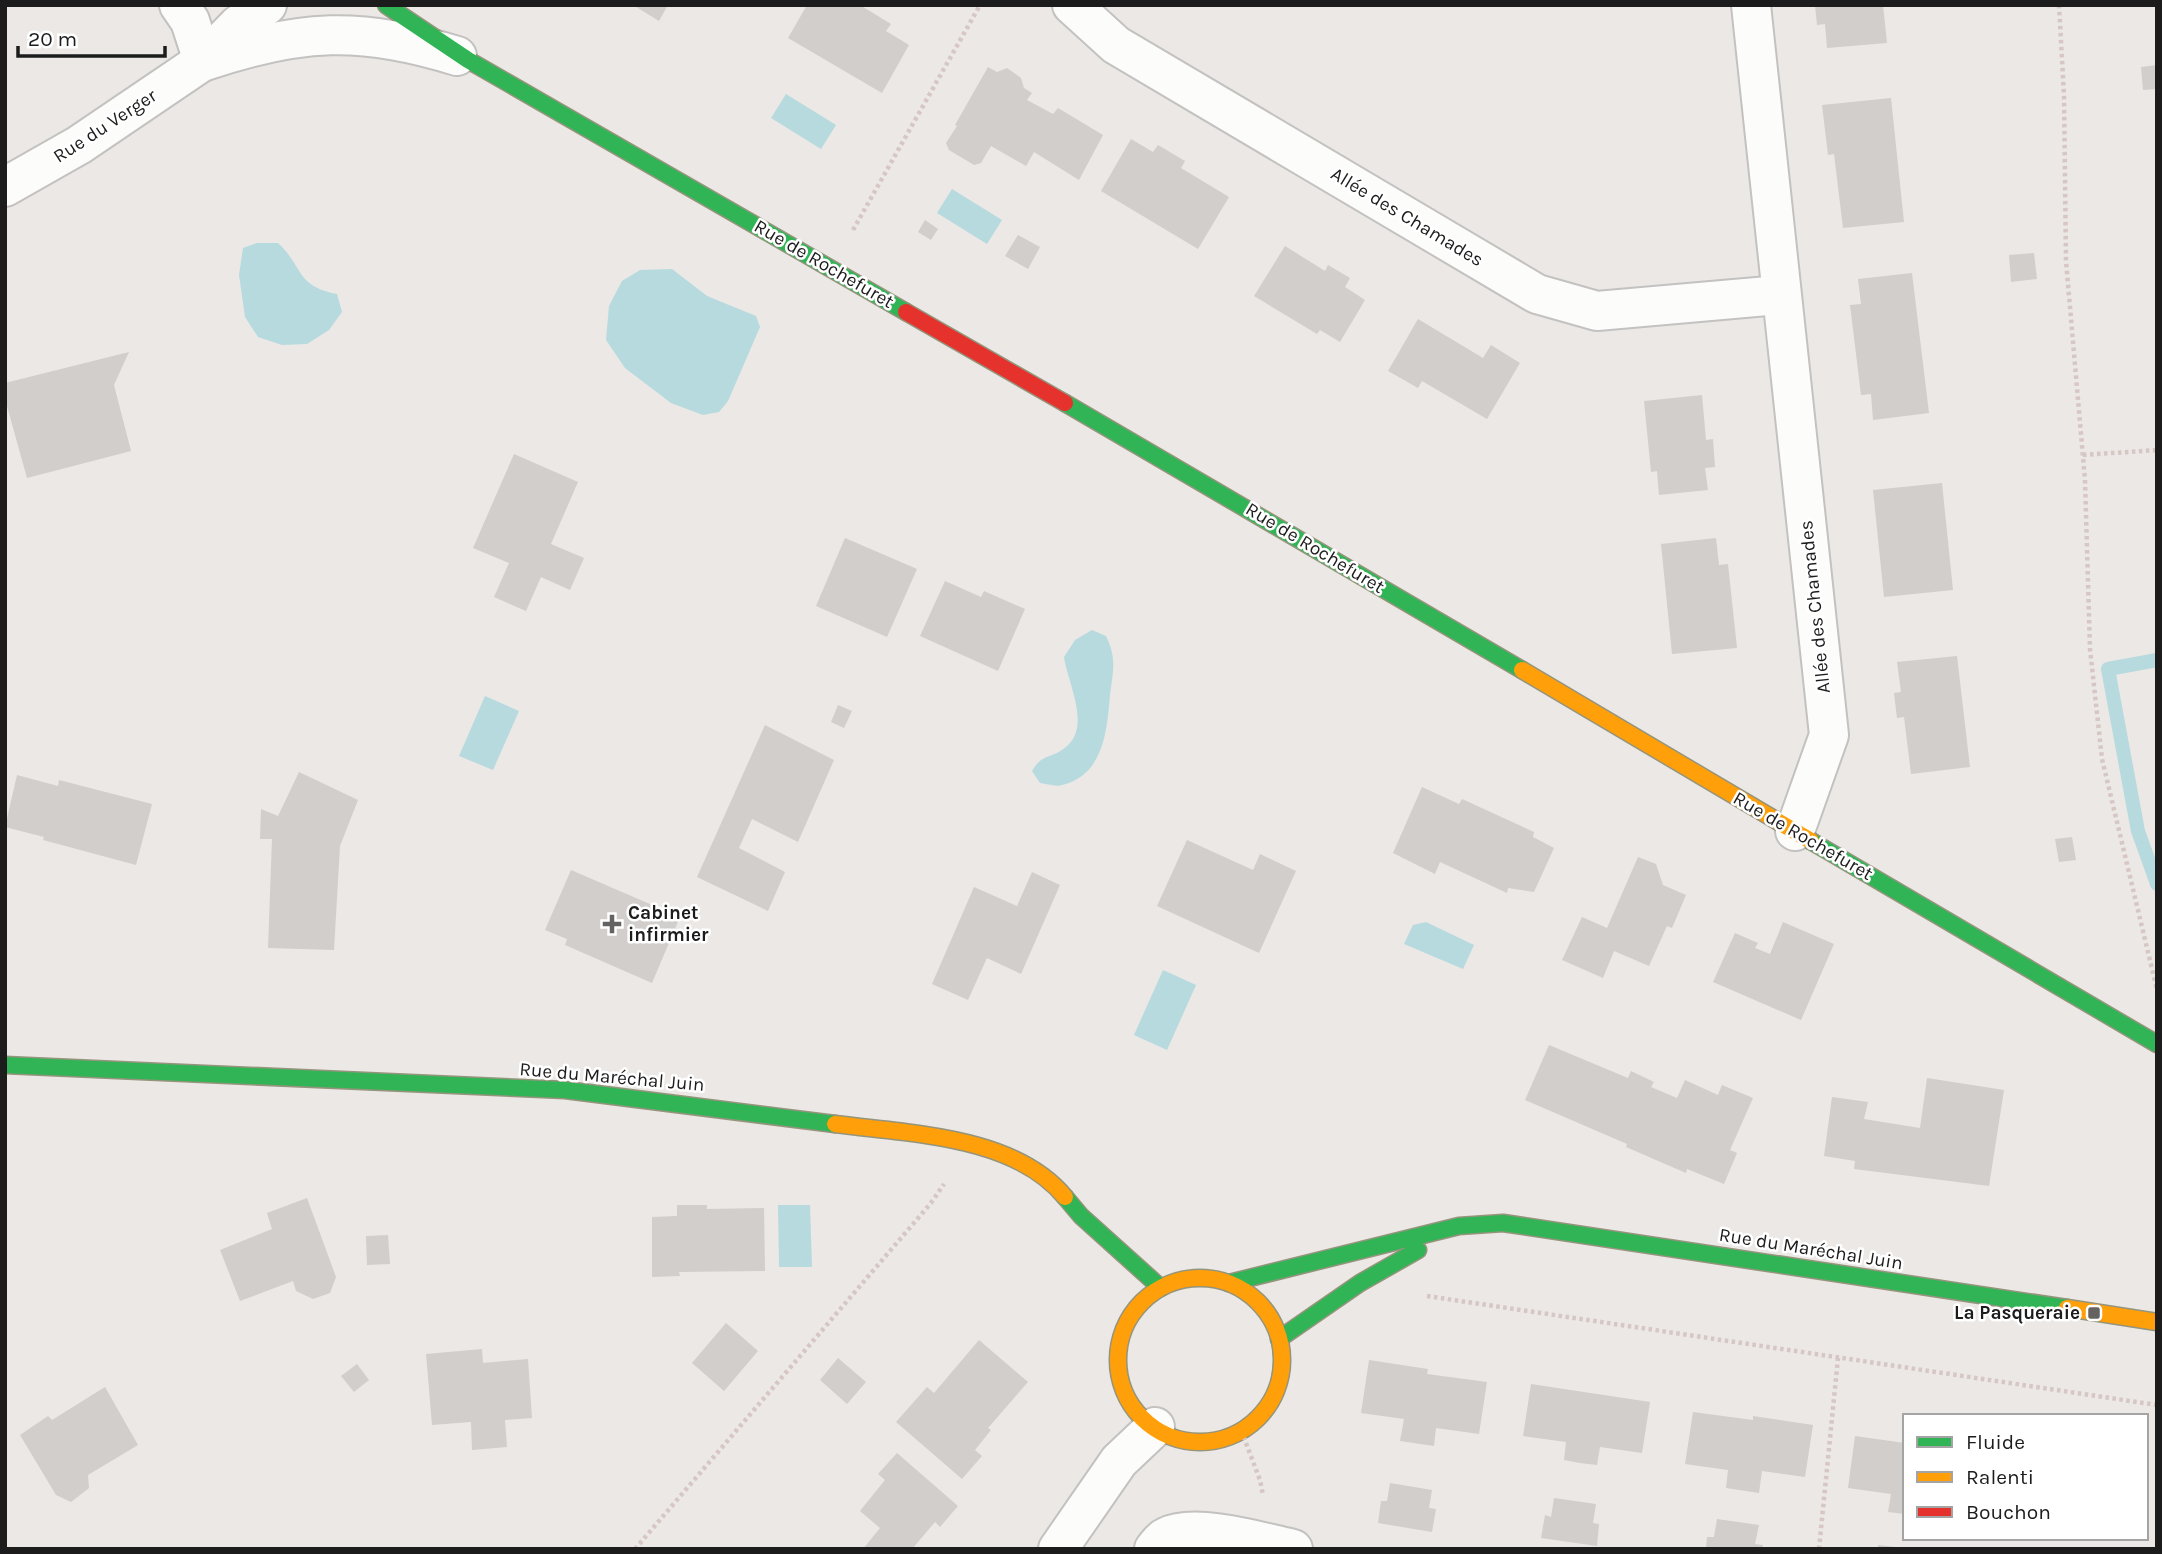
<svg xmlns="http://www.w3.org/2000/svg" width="2162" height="1554" font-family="Karla,sans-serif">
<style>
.water{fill:#b7dadf}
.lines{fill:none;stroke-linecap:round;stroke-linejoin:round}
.stream{stroke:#b7dadf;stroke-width:14}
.building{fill:#d1cecc}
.street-casing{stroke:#c3c2c1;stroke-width:42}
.fast-casing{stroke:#95947d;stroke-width:19}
.slow-casing{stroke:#95947d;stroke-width:19}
.jam-casing{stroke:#95947d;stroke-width:19}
.path{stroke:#d6c6c4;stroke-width:4.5;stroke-dasharray:3.5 3.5;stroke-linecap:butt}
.street{stroke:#fcfcfb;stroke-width:38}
.fast{stroke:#30b455;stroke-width:16}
.slow{stroke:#ff9f0a;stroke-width:16}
.jam{stroke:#e5322d;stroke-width:16}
.poi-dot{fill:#646362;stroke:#fff;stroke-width:2.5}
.labels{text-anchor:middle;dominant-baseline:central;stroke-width:5;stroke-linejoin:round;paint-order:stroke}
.street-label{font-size:19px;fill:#1c1c1c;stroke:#fff}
.poi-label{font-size:19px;font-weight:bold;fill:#1c1c1c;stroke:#fff;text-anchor:start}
</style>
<rect width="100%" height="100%" fill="#ebe8e5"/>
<!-- water -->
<g class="water">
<polygon points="786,94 836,125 821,149 771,118"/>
<polygon points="952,189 1002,220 987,244 937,213"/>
<path d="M257,243H278C304,267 295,286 337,294L342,312L329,330L307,344L282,345L258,337L245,317L239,275L243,248Z"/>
<polygon points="672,269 707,296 756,316 760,327 728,401 719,412 703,415 671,403 625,368 606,340 609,306 622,281 640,270"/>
<path d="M1092,630L1106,636C1117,659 1113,670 1110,695C1107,730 1104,775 1062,785C1056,787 1047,784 1040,783L1032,771C1042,754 1048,759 1062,750C1094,730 1068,685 1064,657L1075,640Z"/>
<polygon points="485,696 519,711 493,770 459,756"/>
<polygon points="1426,922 1474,945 1463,969 1404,944 1413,925"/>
<polygon points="1163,970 1196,985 1167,1050 1134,1035"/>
<polygon points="778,1205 810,1205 812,1267 779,1267"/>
</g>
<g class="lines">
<!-- stream -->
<polyline class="stream" points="2157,660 2108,669 2138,831 2157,884"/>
</g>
<!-- building -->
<g class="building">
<polygon points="633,5 668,5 659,21"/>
<polygon points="807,5 860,5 891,24 886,31 909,45 882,93 788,38"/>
<polygon points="1815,5 1883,5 1887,43 1827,48 1825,24 1817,25"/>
<polygon points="2157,65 2157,89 2143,90 2141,67"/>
<polygon points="988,67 997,72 1007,68 1021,78 1024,88 1032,93 1027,100 1053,114 1058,108 1103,135 1079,180 1034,152 1026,166 991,146 981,163 974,165 949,150 946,143 957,126 955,125"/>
<polygon points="1891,98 1904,222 1843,228 1834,154 1828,155 1822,105"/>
<polygon points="1131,139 1153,152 1158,145 1185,161 1181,168 1229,197 1198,249 1101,191"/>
<polygon points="925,220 938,229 931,240 918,232"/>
<polygon points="1018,235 1040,247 1028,269 1005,256"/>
<polygon points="1285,246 1325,271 1328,265 1350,278 1345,287 1365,300 1340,342 1320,330 1317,334 1254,296"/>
<polygon points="2034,253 2037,279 2011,282 2009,255"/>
<polygon points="1912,273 1929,413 1873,420 1871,394 1861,395 1850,305 1861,304 1858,279"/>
<polygon points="1418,319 1483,358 1491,345 1520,363 1487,419 1422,381 1418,388 1388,371"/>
<polygon points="129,352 114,385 131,451 27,478 5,399 5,383"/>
<polygon points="1702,395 1706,440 1713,439 1715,467 1705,468 1708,490 1659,495 1657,471 1651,472 1644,401"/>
<polygon points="514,454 578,482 551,544 584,558 570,590 541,577 526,611 494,597 509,563 473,548"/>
<polygon points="1942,483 1953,590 1884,597 1873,490"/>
<polygon points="845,538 917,569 887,637 816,606"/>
<polygon points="1716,538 1719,565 1728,564 1737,648 1672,654 1661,544"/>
<polygon points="945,581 981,597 984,591 1025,609 998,671 920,636"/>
<polygon points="1957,656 1970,767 1911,774 1904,717 1897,718 1894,693 1901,692 1897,662"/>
<polygon points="838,705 852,711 844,728 831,722"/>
<polygon points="765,725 834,760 798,842 752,819 739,848 785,872 768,911 697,877"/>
<polygon points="299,772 358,800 340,846 334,950 268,948 272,839 260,839 261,809 278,816"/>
<polygon points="17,775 58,786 59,780 152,804 136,865 43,840 44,837 5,827"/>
<polygon points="1422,787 1459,804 1462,799 1534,832 1533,837 1554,848 1534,892 1508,888 1507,893 1440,862 1435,874 1393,853"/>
<polygon points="2072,837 2076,860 2059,862 2055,839"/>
<polygon points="1187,840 1253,870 1260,854 1296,871 1259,953 1157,906"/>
<polygon points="1638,857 1656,864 1663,885 1686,895 1672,928 1667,926 1649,966 1614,951 1603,978 1562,960 1582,917 1607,928"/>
<polygon points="571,870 680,917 652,983 565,945 567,939 545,930"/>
<polygon points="1032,872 1060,885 1021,974 987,958 968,1000 932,984 974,887 1017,906"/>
<polygon points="1783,922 1834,944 1801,1020 1713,982 1735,933 1758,943 1755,948 1770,954"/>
<polygon points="1549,1045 1628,1078 1631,1071 1654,1082 1651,1087 1677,1098 1685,1080 1718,1095 1722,1085 1753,1098 1730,1150 1737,1153 1724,1184 1687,1169 1686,1173 1626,1147 1627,1144 1525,1100"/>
<polygon points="1927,1078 2004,1090 1989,1186 1854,1169 1855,1161 1824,1156 1832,1097 1868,1102 1864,1119 1920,1128"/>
<polygon points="307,1198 336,1277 330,1293 313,1299 296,1291 293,1281 240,1301 220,1250 272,1229 267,1213"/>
<polygon points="677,1205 707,1205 707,1209 764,1208 765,1271 679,1272 680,1276 652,1277 652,1217 677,1216"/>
<polygon points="388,1235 390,1264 367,1265 366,1236"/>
<polygon points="726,1323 758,1351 724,1391 692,1363"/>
<polygon points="979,1340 1028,1382 988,1428 991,1430 975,1450 982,1456 962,1479 896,1422 927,1387 934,1393"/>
<polygon points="482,1349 483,1363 528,1359 532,1418 505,1420 507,1447 472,1450 471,1422 432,1425 426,1354"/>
<polygon points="838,1358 866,1382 847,1404 820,1380"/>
<polygon points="1369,1360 1428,1369 1427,1374 1487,1382 1479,1434 1436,1428 1434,1446 1400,1441 1404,1419 1361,1413"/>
<polygon points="357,1364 369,1380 354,1392 341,1376"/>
<polygon points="1531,1384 1650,1402 1642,1453 1600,1447 1597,1465 1580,1463 1564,1460 1566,1442 1523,1436"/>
<polygon points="105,1387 138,1445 88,1475 89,1488 71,1502 56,1495 20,1435 48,1416 52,1420"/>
<polygon points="1693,1412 1753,1420 1753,1416 1813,1425 1805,1477 1762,1471 1759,1493 1726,1488 1728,1470 1685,1464"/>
<polygon points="1855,1436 1905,1443 1905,1514 1888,1512 1891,1494 1848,1488"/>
<polygon points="897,1453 958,1506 940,1527 935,1522 912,1549 863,1549 880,1528 860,1511 885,1480 878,1474"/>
<polygon points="1390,1483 1432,1490 1429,1508 1436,1509 1432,1532 1378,1523 1381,1501 1387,1501"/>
<polygon points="1554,1498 1596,1504 1593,1523 1599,1524 1597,1546 1541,1538 1545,1515 1551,1517"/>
<polygon points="1717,1519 1759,1525 1755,1544 1763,1545 1762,1549 1706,1549 1707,1537 1714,1537"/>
<polygon points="1878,1545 1896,1547 1896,1549 1878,1549"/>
</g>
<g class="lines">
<!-- street casing -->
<g class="street-casing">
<g id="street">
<polyline points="179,5 190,21 203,61"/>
<polyline points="1072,5 1116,45 1537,294 1597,311 1780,295"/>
<polyline points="1751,5 1829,735 1795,831"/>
<path d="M205,61C300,29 361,26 457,56"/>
<polyline points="5,187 79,145 203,61 238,25 267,5"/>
<polyline points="1058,1549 1119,1461 1155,1427"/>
<path d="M1154,1549C1157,1545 1161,1539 1166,1537C1194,1522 1262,1542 1293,1549"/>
</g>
</g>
<!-- fast casing -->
<g class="fast-casing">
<g id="fast">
<polyline points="386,5 468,60 906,312"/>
<polyline points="1065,403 1522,670"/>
<polyline points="1811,841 2157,1044"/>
<polyline points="5,1065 565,1090 835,1124"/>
<polyline points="1065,1197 1081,1216 1161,1288"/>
<polyline points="1229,1283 1459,1226 1503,1223 2067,1308"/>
<polyline points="1279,1339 1360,1283 1418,1250"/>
</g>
</g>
<!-- slow casing -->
<g class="slow-casing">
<g id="slow">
<polyline points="1522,670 1811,841"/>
<path d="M835,1124C909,1134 1014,1135 1065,1197"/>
<circle cx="1200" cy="1360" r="82"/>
<polyline points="2067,1308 2157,1322"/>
</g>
</g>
<!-- jam casing -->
<g class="jam-casing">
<polyline id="jam" points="906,312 1065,403"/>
</g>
<!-- path -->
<g class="path">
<polyline points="2059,5 2064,95 2066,261 2085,480 2090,649 2102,759 2157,990"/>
<polyline points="853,230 980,5"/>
<polyline points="2083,455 2157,450"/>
<polyline points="1427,1296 2157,1405"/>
<polyline points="1241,1430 1260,1480 1263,1495"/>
<polyline points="635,1549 931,1203 944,1184"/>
<polyline points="1819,1549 1838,1358"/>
</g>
<!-- street -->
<use href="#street" class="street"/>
<!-- fast -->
<use href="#fast" class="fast"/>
<!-- slow -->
<use href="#slow" class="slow"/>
<!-- jam -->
<use href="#jam" class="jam"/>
</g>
<!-- markers -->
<g class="poi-dot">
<path d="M608.5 913.5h7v7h7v7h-7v7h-7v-7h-7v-7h7z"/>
<rect x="2087" y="1306" width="14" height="14" rx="3.5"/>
</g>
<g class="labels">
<!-- street labels -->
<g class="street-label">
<text transform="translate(105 126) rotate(-33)">Rue du Verger</text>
<text transform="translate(1407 217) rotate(31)">Allée des Chamades</text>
<text transform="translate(824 264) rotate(30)">Rue de Rochefuret</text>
<text transform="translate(1315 548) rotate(31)">Rue de Rochefuret</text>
<text transform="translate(1815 607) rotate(-96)">Allée des Chamades</text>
<text transform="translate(1803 836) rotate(30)">Rue de Rochefuret</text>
<text transform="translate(612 1077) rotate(5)">Rue du Maréchal Juin</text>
<text transform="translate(1811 1249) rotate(9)">Rue du Maréchal Juin</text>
</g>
<!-- poi labels -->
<g class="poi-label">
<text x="628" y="913">Cabinet<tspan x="628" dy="22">infirmier</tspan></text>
<text x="2080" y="1313" text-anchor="end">La Pasqueraie</text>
</g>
</g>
<!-- border -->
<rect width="2162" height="1554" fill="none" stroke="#1c1c1c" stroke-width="14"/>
<!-- legend -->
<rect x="1903" y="1414" width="245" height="126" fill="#ffffff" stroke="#a4a4a4" stroke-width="2"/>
<rect x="1917" y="1437" width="35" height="10" fill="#30b455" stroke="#a4a4a4" stroke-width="2"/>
<text x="1966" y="1449" font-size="21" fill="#1c1c1c">Fluide</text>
<rect x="1917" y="1472" width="35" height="10" fill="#ff9f0a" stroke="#a4a4a4" stroke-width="2"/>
<text x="1966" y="1484" font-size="21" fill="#1c1c1c">Ralenti</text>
<rect x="1917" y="1507" width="35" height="10" fill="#e5322d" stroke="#a4a4a4" stroke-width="2"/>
<text x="1966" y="1519" font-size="21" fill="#1c1c1c">Bouchon</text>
<!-- scale -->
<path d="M18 46v10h147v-10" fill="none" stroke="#1c1c1c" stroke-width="3.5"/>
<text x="28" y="46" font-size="21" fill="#1c1c1c" stroke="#ffffff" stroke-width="5" paint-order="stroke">20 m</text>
</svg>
